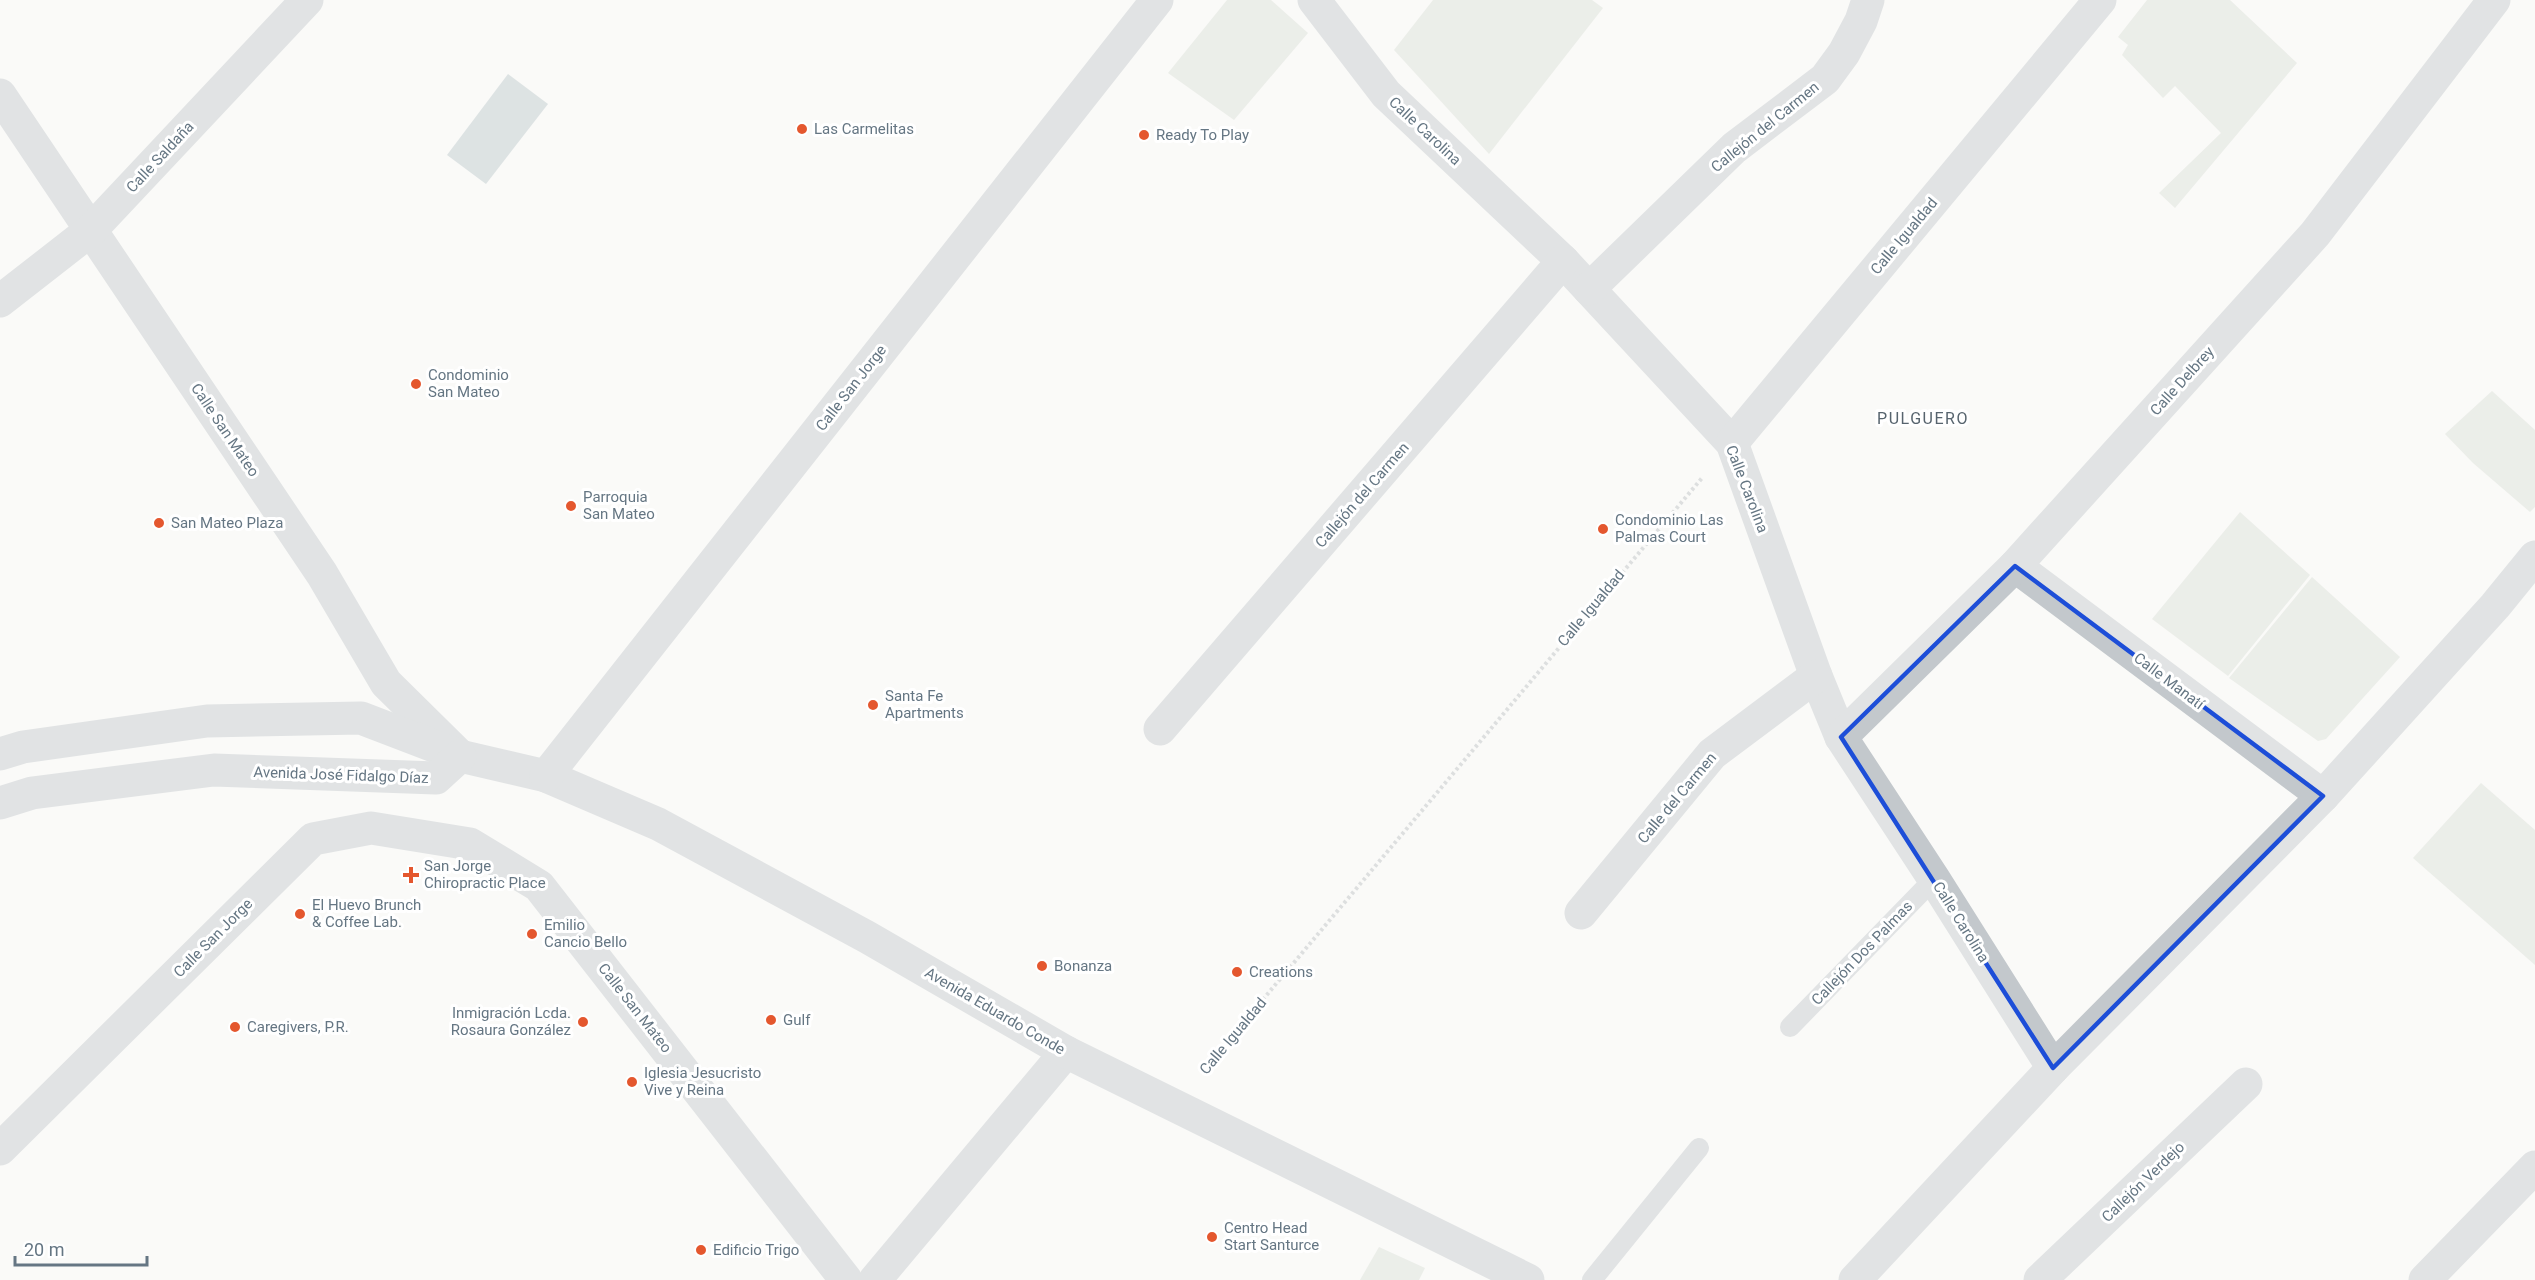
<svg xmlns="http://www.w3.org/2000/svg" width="2535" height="1280" font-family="Roboto,sans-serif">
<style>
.green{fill:#dadfd7}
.water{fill:#bbc7cb}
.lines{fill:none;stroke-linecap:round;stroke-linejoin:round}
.path{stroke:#bbbfc2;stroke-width:4;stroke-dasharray:3 3;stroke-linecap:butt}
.service{stroke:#c3c8cc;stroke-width:20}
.minor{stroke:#c3c8cc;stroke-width:33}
.tertiary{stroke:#c3c8cc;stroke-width:33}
.marked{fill:none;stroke:#1d4ed8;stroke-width:4.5;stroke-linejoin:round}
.poi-dot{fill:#e4572e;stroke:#fff;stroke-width:2}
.labels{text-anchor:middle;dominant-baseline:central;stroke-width:6;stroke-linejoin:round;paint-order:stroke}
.street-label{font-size:15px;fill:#657683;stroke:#fff}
.poi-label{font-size:15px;fill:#657683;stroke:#fff;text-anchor:start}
.neighbourhood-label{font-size:16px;letter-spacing:1.5px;fill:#57646e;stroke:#fff}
</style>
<rect width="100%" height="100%" fill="#fafaf8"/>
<!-- green -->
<g class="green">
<polygon points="1227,0 1271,0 1308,33 1234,120 1168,73"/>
<polygon points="1433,0 1592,0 1603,8 1489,154 1394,50"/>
<polygon points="2147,0 2230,0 2297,63 2175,208 2159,193 2221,133 2175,86 2163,98 2122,55 2128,45 2118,37"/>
<polygon points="2492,391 2535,430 2535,507 2530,512 2473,463 2445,434"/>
<polygon points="2240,512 2310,575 2228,676 2152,619"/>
<polygon points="2312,577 2400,657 2326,739 2318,741 2229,678"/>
<polygon points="2481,783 2535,830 2535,965 2413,858"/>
<polygon points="1379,1247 1425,1268 1419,1280 1360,1280"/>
</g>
<!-- water -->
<polygon class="water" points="508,74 548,104 486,184 447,155"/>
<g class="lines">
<!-- path -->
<polyline class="path" points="1201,1073 1702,478"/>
<!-- service -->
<g class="service">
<polyline points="1790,1027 1934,879"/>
<polyline points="1592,1280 1699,1148"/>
</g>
<!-- minor -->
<g class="minor">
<polyline points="1314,0 1386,94 1563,261 1732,443 1816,676 1841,737 1934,879 2053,1068"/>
<polyline points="0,95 322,574 386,683 460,756"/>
<polyline points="1589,289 1734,148 1825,79 1844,53 1861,21 1868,0"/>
<polyline points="0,301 91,230 307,0"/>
<polyline points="1732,443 2100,0"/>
<polyline points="2015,566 2323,796"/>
<polyline points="1160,729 1563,261"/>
<polyline points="1841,737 2015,566 2315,234 2494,0"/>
<polyline points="1581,913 1712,754 1816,676"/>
<polyline points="0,1149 313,839 371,828 470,844 539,886 846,1280"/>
<polyline points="875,1280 1066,1052"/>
<polyline points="1855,1280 2053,1068 2323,796 2495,606 2535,557"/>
<polyline points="2040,1280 2246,1084"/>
<polyline points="2425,1280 2535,1167"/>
</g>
<!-- tertiary -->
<g class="tertiary">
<polyline points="0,754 23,747 207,721 361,718 460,756 546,776 658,824 867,937 1066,1052 1528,1280"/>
<polyline points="546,776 1157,0"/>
<polyline points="0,803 32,793 214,770 436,778 460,756"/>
</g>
</g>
<!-- marked area -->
<path d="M0 0H2535V1280H0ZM2015,566L2323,796L2053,1068L1841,737Z" fill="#fafaf8" fill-opacity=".55" fill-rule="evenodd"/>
<path class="marked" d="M2015,566L2323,796L2053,1068L1841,737Z"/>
<!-- markers -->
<g class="poi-dot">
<circle cx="802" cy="129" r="6"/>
<circle cx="1144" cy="135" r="6"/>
<circle cx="416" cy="384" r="6"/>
<circle cx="571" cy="506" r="6"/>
<circle cx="159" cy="523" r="6"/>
<circle cx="1603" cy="529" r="6"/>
<circle cx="873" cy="705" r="6"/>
<path d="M408 866h6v6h6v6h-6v6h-6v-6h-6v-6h6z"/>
<circle cx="300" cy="914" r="6"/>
<circle cx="532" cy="934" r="6"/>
<circle cx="1042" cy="966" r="6"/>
<circle cx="1237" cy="972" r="6"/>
<circle cx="771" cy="1020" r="6"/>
<circle cx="583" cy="1022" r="6"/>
<circle cx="235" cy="1027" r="6"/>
<circle cx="632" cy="1082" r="6"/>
<circle cx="1212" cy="1237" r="6"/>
<circle cx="701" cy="1250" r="6"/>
</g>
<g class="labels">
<!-- street labels -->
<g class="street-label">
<text transform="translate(1765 127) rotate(-39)">Callejón del Carmen</text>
<text transform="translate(1425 131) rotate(43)">Calle Carolina</text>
<text transform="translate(160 157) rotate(-47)">Calle Saldaña</text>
<text transform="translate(1904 236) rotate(-50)">Calle Igualdad</text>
<text transform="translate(2182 381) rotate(-48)">Calle Delbrey</text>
<text transform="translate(851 388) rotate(-52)">Calle San Jorge</text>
<text transform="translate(225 430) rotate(56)">Calle San Mateo</text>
<text transform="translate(1747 489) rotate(69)">Calle Carolina</text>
<text transform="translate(1362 495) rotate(-49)">Callejón del Carmen</text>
<text transform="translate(1591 608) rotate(-50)">Calle Igualdad</text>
<text transform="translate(2169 681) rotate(37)">Calle Manatí</text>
<text transform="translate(341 775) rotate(2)">Avenida José Fidalgo Díaz</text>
<text transform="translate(1677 798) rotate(-50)">Calle del Carmen</text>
<text transform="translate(1961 922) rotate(58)">Calle Carolina</text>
<text transform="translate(213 938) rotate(-45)">Calle San Jorge</text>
<text transform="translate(1862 953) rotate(-46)">Callejón Dos Palmas</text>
<text transform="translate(635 1008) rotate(52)">Calle San Mateo</text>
<text transform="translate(995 1011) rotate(30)">Avenida Eduardo Conde</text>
<text transform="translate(1233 1036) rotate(-50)">Calle Igualdad</text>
<text transform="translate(2143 1182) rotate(-44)">Callejón Verdejo</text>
</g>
<!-- poi labels -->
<g class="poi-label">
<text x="814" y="129">Las Carmelitas</text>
<text x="1156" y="135">Ready To Play</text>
<text x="428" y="375">Condominio<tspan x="428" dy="17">San Mateo</tspan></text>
<text x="583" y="497">Parroquia<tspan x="583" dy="17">San Mateo</tspan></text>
<text x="1615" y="520">Condominio Las<tspan x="1615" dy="17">Palmas Court</tspan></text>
<text x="171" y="523">San Mateo Plaza</text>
<text x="885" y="696">Santa Fe<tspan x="885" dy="17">Apartments</tspan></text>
<text x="424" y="866">San Jorge<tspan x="424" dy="17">Chiropractic Place</tspan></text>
<text x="312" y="905">El Huevo Brunch<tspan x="312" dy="17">&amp; Coffee Lab.</tspan></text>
<text x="544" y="925">Emilio<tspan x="544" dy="17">Cancio Bello</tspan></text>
<text x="1054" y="966">Bonanza</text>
<text x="1249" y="972">Creations</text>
<text x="571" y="1013" text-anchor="end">Inmigración Lcda.<tspan x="571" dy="17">Rosaura González</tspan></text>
<text x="783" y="1020">Gulf</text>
<text x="247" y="1027">Caregivers, P.R.</text>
<text x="644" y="1073">Iglesia Jesucristo<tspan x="644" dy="17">Vive y Reina</tspan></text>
<text x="1224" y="1228">Centro Head<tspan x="1224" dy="17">Start Santurce</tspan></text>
<text x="713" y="1250">Edificio Trigo</text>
</g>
<!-- neighbourhood labels -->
<g class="neighbourhood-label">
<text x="1923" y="418">PULGUERO</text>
</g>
</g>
<!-- scale -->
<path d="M15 1256v9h132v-9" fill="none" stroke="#657683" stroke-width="3"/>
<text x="24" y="1256" font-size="18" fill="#657683" stroke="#ffffff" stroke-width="4.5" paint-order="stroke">20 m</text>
</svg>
